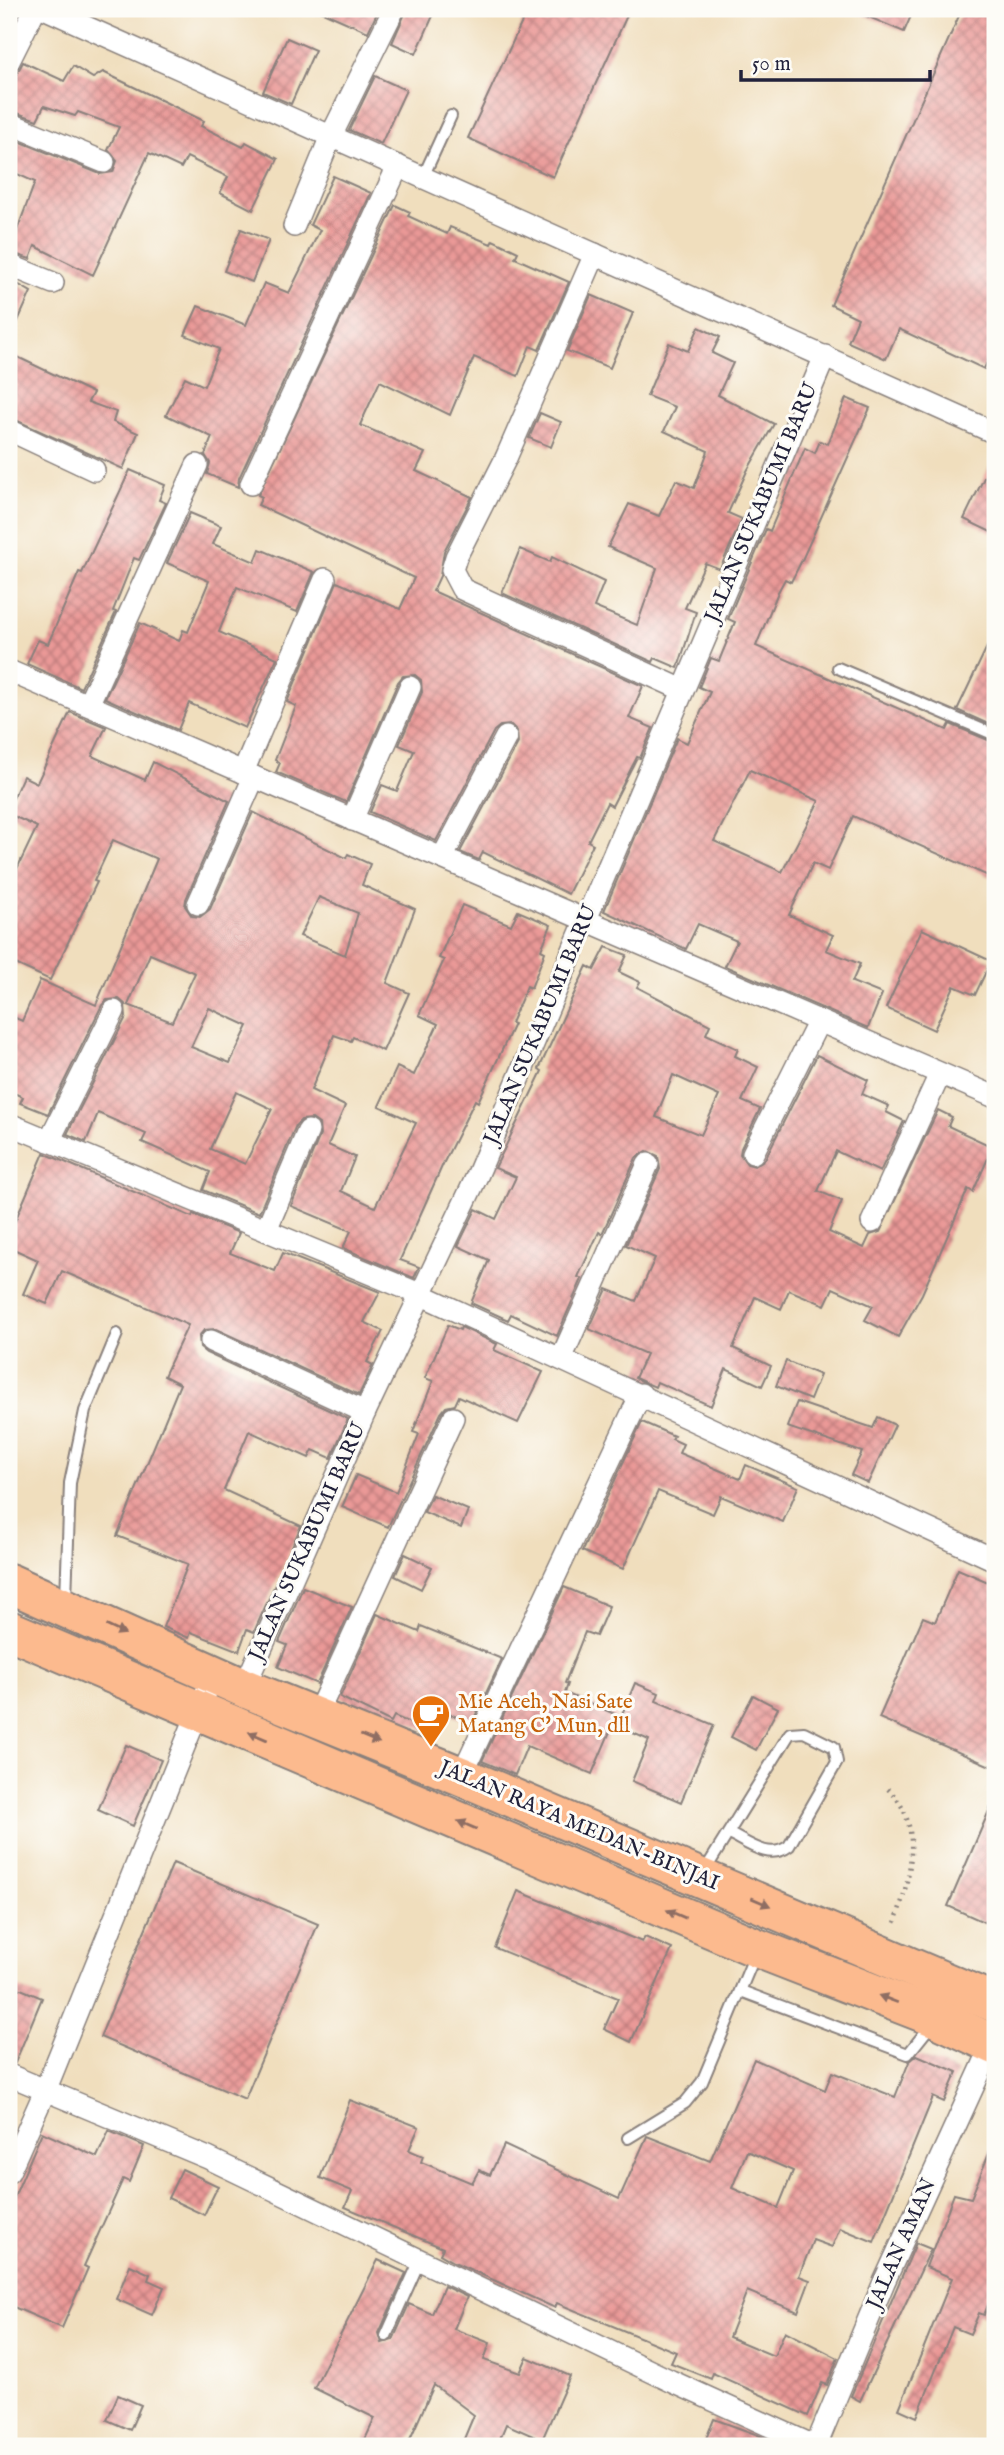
<svg xmlns="http://www.w3.org/2000/svg" width="1004" height="2455" font-family="'IM FELL English',serif">
<style>
.building{fill:url(#building-cross-hatch);fill-rule:evenodd}
.lines{fill:none;stroke-linecap:round;stroke-linejoin:round}
.lane-casing{stroke:#89807c;stroke-width:14}
.street-casing{stroke:#89807c;stroke-width:24}
.highway-casing{stroke:#89807c;stroke-width:42}
.path{stroke:#89807c;stroke-width:4.5;stroke-dasharray:2 5;stroke-linecap:butt}
.lane{stroke:#fff;stroke-width:10}
.street{stroke:#fff;stroke-width:21}
.highway{stroke:#fcba8e;stroke-width:38}
.oneway{fill:#8f6e64}
.labels{text-anchor:middle;dominant-baseline:central;stroke-width:6;stroke-linejoin:round;paint-order:stroke}
.street-label{font-size:21px;fill:#22223b;stroke:#fdfcf7}
.food-label{font-size:21px;fill:#c56008;stroke:#fdfcf7;text-anchor:start}
</style>
<defs>
<pattern id="building-cross-hatch" width="8" height="8" patternUnits="userSpaceOnUse" patternTransform="scale(1.75)"><rect width="8" height="8" fill="#ea9997"/><path d="M0 0l8 8M0 8l8-8" fill="none" stroke="#bd7c7c"/></pattern>
</defs>
<rect width="100%" height="100%" fill="#fdfcf7"/>
<filter id="ink" filterUnits="userSpaceOnUse"><feTurbulence type="fractalNoise" baseFrequency=".0143" numOctaves="2"/><feDisplacementMap in="SourceGraphic" scale="14" xChannelSelector="R" yChannelSelector="G"/><feConvolveMatrix kernelMatrix="1 2 1 2 8 2 1 2 1" color-interpolation-filters="sRGB"/></filter>
<filter id="wash" filterUnits="userSpaceOnUse"><feTurbulence type="fractalNoise" baseFrequency=".00686" numOctaves="4" result="noise"/><feDisplacementMap in="SourceGraphic" scale="28" xChannelSelector="R" yChannelSelector="G"/><feGaussianBlur stdDeviation="1.57" result="paint"/><feColorMatrix in="noise" values="0 0 0 0 0 0 0 0 0 0 0 0 0 0 0 0 0 1.4 0 .05"/><feComposite in="paint" operator="in"/></filter>
<g filter="url(#wash)">
<rect width="100%" height="100%" fill="#f0debd"/>
<g id="blocks">
<!-- building -->
<g class="building">
<polygon points="316,9 379,9 368,32"/>
<polygon points="407,9 436,9 416,54 392,43"/>
<polygon points="528,9 630,9 553,177 468,138"/>
<polygon points="850,9 914,9 904,32"/>
<polygon points="962,9 995,9 995,345 984,369 899,329 886,359 848,342 858,318 831,305"/>
<polygon points="287,38 315,50 291,104 263,92"/>
<polygon points="23,62 64,81 73,66 93,78 103,72 204,121 201,126 243,147 246,142 278,159 253,210 220,193 228,177 187,157 181,168 149,153 93,275 35,246 30,259 9,252 35,182 13,172 9,181 9,137 100,174 113,172 117,161 108,150 119,127 78,112 75,116 44,106 37,120 9,110 9,88"/>
<polygon points="375,76 406,90 381,144 349,130"/>
<polygon points="333,176 371,193 239,478 238,487 207,474 210,463 205,455 212,437 166,415 185,377 204,386 219,349 185,335 198,306 246,325 264,283 289,293 320,230 310,225"/>
<polygon points="395,205 410,212 408,216 447,234 450,227 491,244 493,240 518,252 515,258 569,282 539,350 530,346 518,376 474,357 450,415 380,381 360,425 425,453 416,471 472,497 444,551 440,576 433,591 643,686 629,718 653,728 640,758 637,757 612,806 607,803 588,841 593,844 568,894 483,852 479,860 460,852 518,743 517,731 511,725 500,726 494,731 436,841 370,812 382,785 397,791 414,751 399,745 422,692 421,680 415,675 403,676 398,682 346,802 276,772 280,763 275,760 296,706 287,702 337,582 400,609 414,578 258,505 262,497 258,495"/>
<polygon points="241,229 269,240 252,282 224,271"/>
<polygon points="9,279 31,292 9,341"/>
<polygon points="591,295 633,313 610,368 567,351"/>
<polygon points="699,327 720,337 712,353 733,363 718,395 774,424 747,471 728,513 742,519 720,569 705,563 685,608 696,612 678,668 655,658 653,662 502,593 520,549 550,562 552,557 604,582 594,607 637,625 657,568 608,547 629,504 659,516 676,480 694,488 708,451 664,431 675,407 647,396 669,343 688,351"/>
<polygon points="9,353 93,393 88,402 116,412 113,422 138,433 123,469 9,417"/>
<path d="M846,398L870,408L802,560L791,582L785,579L778,592L756,646L947,730L950,724L995,743V879L853,816L828,870L813,863L789,915L833,935L826,950L860,964L852,982L882,994L868,1028L725,966L737,941L698,924L686,949L604,911L677,738L687,743L710,692L699,687L711,658L719,661L735,622L728,619L766,529L770,531L805,448L815,453L820,441L828,444ZM750,770L819,801L782,872L714,841Z"/>
<polygon points="540,413 561,422 551,447 529,438"/>
<polygon points="995,455 995,534 964,519"/>
<polygon points="130,470 165,485 159,500 166,503 139,560 134,558 113,611 116,612 81,688 27,664 38,640 48,644 79,572 82,573"/>
<polygon points="190,513 221,526 213,544 255,562 260,549 314,572 297,612 237,587 219,632 277,658 245,728 189,703 178,730 105,698 140,623 179,641 183,630 188,632 209,581 167,563"/>
<polygon points="995,630 995,727 957,710"/>
<path d="M70,712L106,727L92,756L145,780L153,762L229,801L186,899L185,906L192,916L200,917L210,909L253,812L346,858L348,854L370,864L362,885L415,909L387,983L409,993L383,1051L353,1037L351,1041L334,1035L311,1090L345,1106L328,1145L355,1157L341,1191L375,1207L416,1123L379,1106L397,1067L414,1075L438,1024L419,1015L444,960L439,958L462,905L511,925L518,911L551,925L541,950L545,952L531,988L527,986L511,1023L514,1024L478,1102L475,1100L443,1164L400,1260L419,1267L414,1278L343,1248L351,1231L291,1206L320,1135L319,1124L312,1119L301,1120L296,1125L259,1213L203,1190L210,1172L142,1142L146,1134L98,1113L86,1142L67,1134L126,1017L125,1004L119,999L107,1000L102,1005L48,1114L20,1103L23,1097L9,1091V1015L22,1021L40,980L96,1005L157,859L113,840L94,881L97,882L50,980L9,961V865L17,869L37,827L9,814V807L23,776L37,783ZM319,897L358,913L345,955L300,936ZM150,954L195,973L172,1022L128,1005ZM209,1008L248,1026L230,1063L191,1047ZM236,1092L272,1109L245,1164L210,1149Z"/>
<polygon points="922,929 991,961 975,995 954,986 934,1030 886,1008"/>
<path d="M606,947L627,955L619,972L640,982L637,987L710,1025L706,1034L738,1049L735,1056L758,1067L742,1101L760,1109L741,1148L740,1154L747,1164L754,1166L765,1159L817,1055L868,1080L862,1094L889,1106L886,1112L904,1121L880,1172L836,1151L818,1191L842,1201L829,1232L864,1248L870,1235L880,1232L938,1110L952,1117L948,1126L993,1147L973,1192L968,1189L922,1294L898,1337L865,1320L873,1306L833,1288L825,1305L789,1290L781,1309L755,1297L733,1348L771,1366L762,1386L726,1369L711,1406L657,1382L655,1387L635,1378L646,1354L589,1329L607,1289L636,1301L655,1258L626,1245L660,1169L658,1156L647,1151L636,1158L602,1234L599,1232L578,1277L582,1279L557,1336L511,1314L508,1320L471,1303L489,1260L458,1246L476,1209L496,1219L516,1177L495,1168L542,1071L539,1069L587,966L594,970ZM673,1075L719,1096L701,1135L656,1117Z"/>
<polygon points="44,1153 192,1217 193,1214 239,1233 230,1253 275,1271 283,1253 380,1292 364,1322 383,1331 367,1362 373,1365 359,1395 216,1329 204,1330 199,1336 200,1348 206,1353 348,1419 331,1458 313,1450 309,1458 249,1431 224,1490 301,1526 254,1632 247,1629 239,1651 191,1632 189,1638 163,1627 188,1564 117,1536 180,1384 164,1376 188,1325 62,1271 47,1304 23,1294 38,1260 9,1247 9,1235"/>
<polygon points="448,1325 460,1330 461,1327 497,1344 494,1350 543,1372 518,1423 459,1396 455,1405 446,1407 441,1413 388,1527 342,1507 356,1475 396,1492 419,1434 413,1432 433,1381 425,1378"/>
<polygon points="786,1361 820,1375 810,1400 776,1386"/>
<polygon points="797,1402 873,1428 878,1417 895,1425 868,1483 851,1475 862,1452 787,1427"/>
<polygon points="642,1422 674,1436 672,1439 683,1444 679,1453 740,1479 746,1465 798,1487 783,1522 721,1496 713,1514 658,1491 623,1569 582,1551"/>
<polygon points="432,1495 468,1510 461,1528 424,1512"/>
<polygon points="405,1554 432,1567 421,1589 395,1576"/>
<polygon points="958,1569 995,1585 995,1768 879,1718 923,1617 935,1622"/>
<polygon points="303,1587 352,1607 317,1684 278,1667 287,1645 279,1642"/>
<polygon points="564,1587 609,1606 596,1636 585,1632 565,1683 568,1684 565,1693 617,1715 592,1774 527,1746 515,1775 482,1761"/>
<polygon points="377,1614 419,1632 421,1626 502,1659 472,1723 447,1713 438,1735 394,1716 391,1722 340,1697"/>
<polygon points="635,1683 659,1693 656,1701 714,1725 681,1802 632,1781 649,1740 617,1726"/>
<polygon points="753,1695 778,1708 756,1750 731,1737"/>
<polygon points="126,1745 161,1760 133,1826 98,1810"/>
<polygon points="995,1797 995,1927 948,1906"/>
<polygon points="173,1863 318,1924 245,2099 100,2037"/>
<polygon points="518,1891 642,1942 645,1937 672,1949 631,2042 604,2029 618,1998 495,1948"/>
<polygon points="9,1984 42,1998 15,2063 9,2062"/>
<path d="M917,2055L957,2072L944,2102L933,2097L874,2242L840,2228L832,2247L813,2240L799,2276L810,2280L798,2312L747,2291L729,2337L774,2356L785,2331L838,2358L827,2385L822,2383L808,2416L713,2373L711,2379L671,2363L676,2352L557,2303L555,2308L454,2262L440,2254L443,2248L345,2207L352,2191L320,2178L350,2100L419,2127L409,2150L423,2156L421,2162L472,2183L479,2170L490,2175L504,2145L619,2199L647,2136L710,2161L754,2059L825,2090L832,2072L895,2097L909,2062ZM747,2151L793,2171L778,2208L732,2188Z"/>
<polygon points="109,2131 144,2146 129,2182 123,2179 84,2266 88,2268 62,2328 9,2305 9,2209 42,2132 97,2157"/>
<polygon points="994,2141 995,2287 984,2315 979,2313 970,2334 953,2327 917,2417 899,2409 952,2278 926,2267 954,2194 971,2198"/>
<polygon points="182,2169 218,2186 204,2215 168,2198"/>
<polygon points="916,2243 931,2249 860,2401 851,2396"/>
<polygon points="378,2260 406,2273 379,2333 382,2343 393,2340 409,2304 432,2314 444,2286 467,2297 454,2329 490,2343 484,2360 520,2373 527,2357 570,2376 542,2440 506,2424 497,2446 461,2446 474,2415 434,2385 407,2446 362,2446 375,2418 314,2388"/>
<polygon points="130,2265 150,2274 148,2280 164,2287 152,2315 116,2299"/>
<polygon points="118,2395 141,2405 130,2430 107,2420"/>
<polygon points="714,2419 758,2435 782,2446 703,2446"/>
</g>
</g>
</g>
<g filter="url(#ink)">
<use href="#blocks" fill-opacity="0" stroke="#89807c" stroke-width="2"/>
<g class="lines">
<!-- lane casing -->
<g class="lane-casing">
<g id="lane">
<polyline points="423,177 451,116"/>
<polyline points="838,668 995,735"/>
<polyline points="66,1599 70,1483 85,1411 117,1334"/>
<path d="M704,1872L790,1733L804,1732L834,1747L837,1762L789,1846C769,1861 748,1843 728,1833"/>
<polyline points="741,1991 908,2054 932,2024"/>
<polyline points="628,2138 685,2103 702,2082 755,1955"/>
<polyline points="386,2336 420,2260"/>
</g>
</g>
<!-- street casing -->
<g class="street-casing">
<g id="street">
<polyline points="46,9 995,433"/>
<polyline points="9,61 35,9"/>
<polyline points="9,123 104,162"/>
<polyline points="294,226 331,136 394,9"/>
<polyline points="595,254 506,458 456,557 452,570 462,589 683,690"/>
<polyline points="9,265 53,283"/>
<polyline points="9,430 94,470"/>
<polyline points="251,484 398,166"/>
<polyline points="9,671 995,1097"/>
<polyline points="88,705 197,465"/>
<polyline points="243,772 325,579"/>
<polyline points="352,820 410,687"/>
<polyline points="442,858 506,737"/>
<polyline points="198,904 254,777"/>
<polyline points="9,1124 422,1295 995,1560"/>
<polyline points="49,1141 114,1011"/>
<polyline points="753,1153 819,1021"/>
<polyline points="872,1222 940,1074"/>
<polyline points="266,1230 308,1131"/>
<polyline points="211,1341 365,1412"/>
<polyline points="561,1359 648,1164"/>
<polyline points="244,1688 365,1412 478,1174 825,356"/>
<polyline points="316,1717 453,1418"/>
<polyline points="461,1776 641,1394"/>
<polyline points="9,2075 208,2158 671,2381 814,2446"/>
<polyline points="9,2172 45,2091 213,1675"/>
<polyline points="816,2446 884,2282 995,2039"/>
</g>
</g>
<!-- highway casing -->
<g class="highway-casing">
<g id="highway">
<polyline points="9,1583 244,1688 461,1776 995,2003"/>
<polyline points="9,1630 757,1948 937,2018 995,2045"/>
</g>
</g>
<!-- path -->
<path class="path" d="M888,1789C927,1826 908,1883 894,1926"/>
<!-- lane -->
<use href="#lane" class="lane"/>
<!-- street -->
<use href="#street" class="street"/>
<!-- highway -->
<use href="#highway" class="highway"/>
</g>
<!-- one-way arrows -->
<defs><path id="oneway-solid" d="M-6-.8H1V-3.2L6.5 0L1 3.2V.8H-6Z" transform="scale(1.75)"/></defs>
<g class="oneway">
<use href="#oneway-solid" transform="translate(116 1630) rotate(25)"/>
<use href="#oneway-solid" transform="translate(258 1736) rotate(-157)"/>
<use href="#oneway-solid" transform="translate(370 1739) rotate(22)"/>
<use href="#oneway-solid" transform="translate(467 1825) rotate(-157)"/>
<use href="#oneway-solid" transform="translate(761 1902) rotate(23)"/>
<use href="#oneway-solid" transform="translate(676 1914) rotate(-157)"/>
<use href="#oneway-solid" transform="translate(888 1999) rotate(-159)"/>
</g>
</g>
<!-- icons -->
<defs>
<g id="cafe-pin" transform="scale(2.0125)"><path d="M0 17L-7.5 6A9.5 9.5 0 1 1 7.5 6Z" fill="#e8710a" stroke="#fdfcf7"/><path d="M-5.5-4.5H6V0H3Q3 3.5 0 3.5H-2.5Q-5.5 3.5-5.5 0ZM3-3.2v2h1.7v-2ZM-6 4.5H4V6H-6Z" fill="#fff"/></g>
</defs>
<g fill-rule="evenodd">
<use href="#cafe-pin" x="431" y="1714"/>
</g>
<g class="labels">
<!-- street labels -->
<g class="street-label">
<text transform="translate(762 503) rotate(-67)">JALAN SUKABUMI BARU</text>
<text transform="translate(541 1025) rotate(-67)">JALAN SUKABUMI BARU</text>
<text transform="translate(308 1542) rotate(-66)">JALAN SUKABUMI BARU</text>
<text transform="translate(579 1826) rotate(23)">JALAN RAYA MEDAN-BINJAI</text>
<text transform="translate(902 2244) rotate(-66)">JALAN AMAN</text>
</g>
<!-- food labels -->
<g class="food-label">
<text x="458" y="1702">Mie Aceh, Nasi Sate<tspan x="458" dy="24">Matang C' Mun, dll</tspan></text>
</g>
</g>
<!-- margin -->
<rect width="1004" height="2455" fill="none" stroke="#fdfcf7" stroke-width="35"/>
<!-- scale -->
<path d="M741 70v10h189v-10" fill="none" stroke="#22223b" stroke-width="3.5"/>
<text x="752" y="70" font-size="21" fill="#22223b" stroke="#fdfcf7" stroke-width="5" paint-order="stroke">50 m</text>
</svg>
